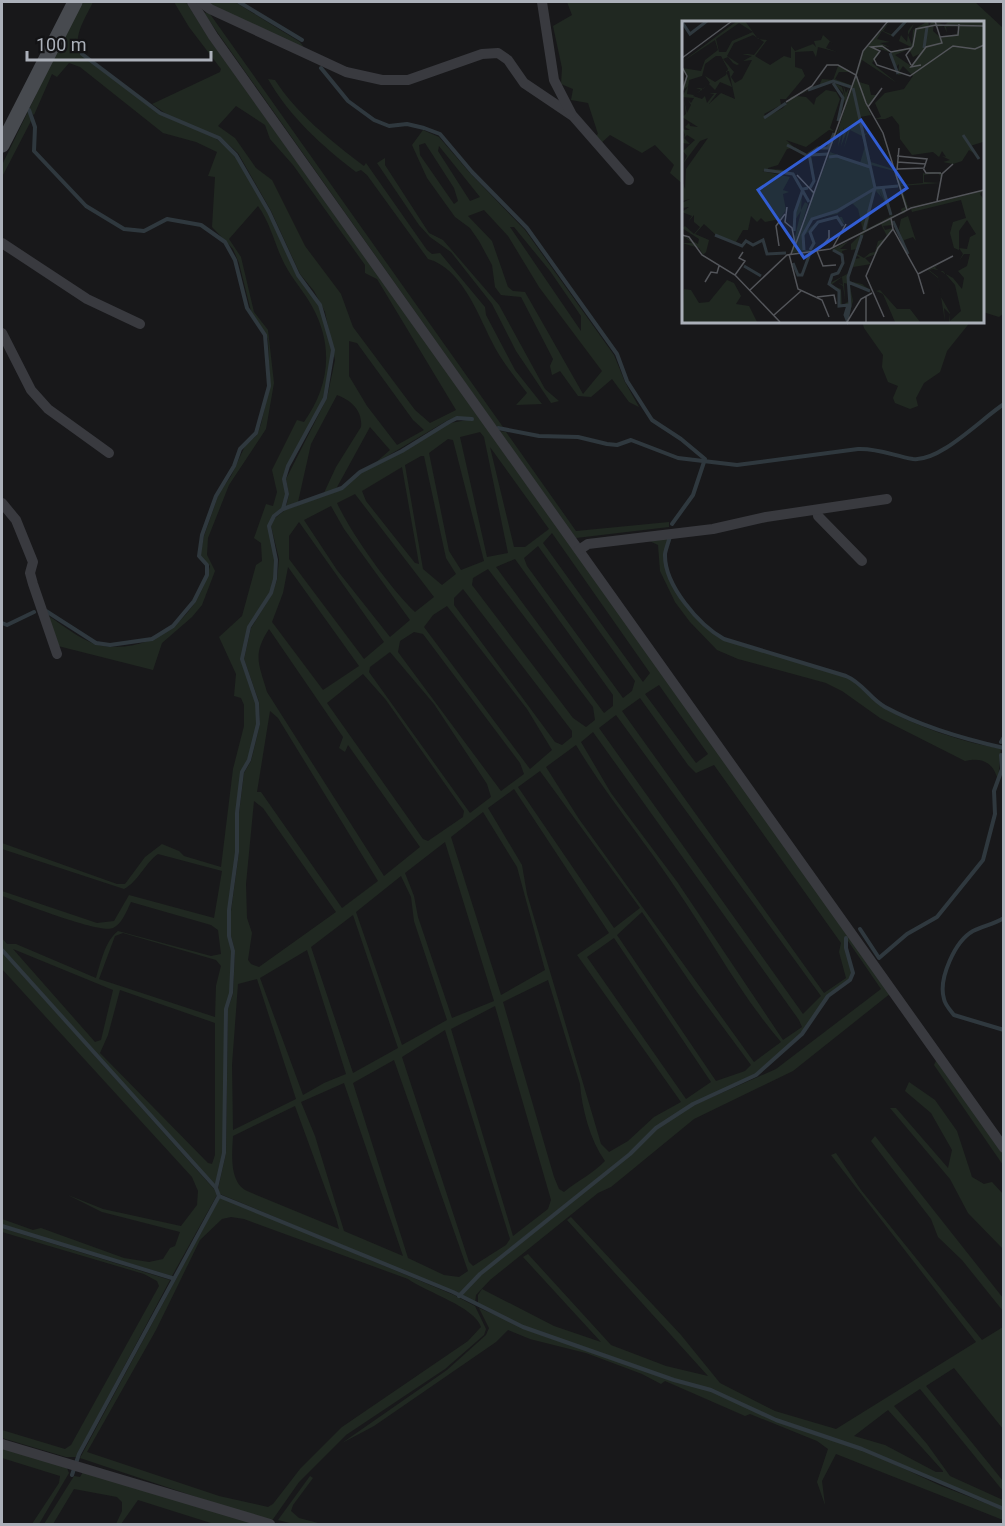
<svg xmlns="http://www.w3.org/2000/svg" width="1005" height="1526" font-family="Roboto,sans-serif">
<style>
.green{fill:#202821;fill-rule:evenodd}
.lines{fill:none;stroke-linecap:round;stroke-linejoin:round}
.stream{stroke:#2f383e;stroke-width:4}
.street{stroke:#393a3f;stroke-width:10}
.secondary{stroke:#474a4f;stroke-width:15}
.inset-river{fill:none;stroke:#2f383e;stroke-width:3}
.inset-road{fill:none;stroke:#53555a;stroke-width:1.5}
.view{fill:#325dd3;fill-opacity:0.15;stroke:#325dd3;stroke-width:3}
.inset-edge{fill:none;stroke:#abb0b9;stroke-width:3}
</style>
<rect width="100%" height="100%" fill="#18181a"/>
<!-- green -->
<g class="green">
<path d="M81,2H93C86,17 71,38 81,54L159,114L213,136L235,155L268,213L297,275L319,306L332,350L324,397L288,465L283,479L286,494L282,509L273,516L268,526L276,560L274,579L270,593L248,626L241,659L256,703L257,724L248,760L241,772L236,813V852L228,910V936L232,951L230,993L225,1009L223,1153L215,1186L2,948V938L7,944H16L96,978C101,962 105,941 118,931L211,956L221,954L218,930L211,925L131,902C127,910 122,924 113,928C99,934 20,902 2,896V891L97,923L114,921L129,895L214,918L222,871L158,854C145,863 138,882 124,889L2,849V843L117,884H125L145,857L162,844L179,851L184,856L221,867L233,769L244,726V705L241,698L234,696L236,674L219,637L242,616L256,565L262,561L261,543L254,538L266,504L273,506L277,492L272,470L297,420L304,422C329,387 334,347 313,308C305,293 293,280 285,265C275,246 271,224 258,206L229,239L241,257L254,312L268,330L274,383L266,429L229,485L208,538L207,555L215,571L202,605L192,617L162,643L153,670L58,646L47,615C63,625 84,643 103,646C156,653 199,616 210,566L200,556L204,536L219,493L231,476L245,446L257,435L261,424L270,385L268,339L251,311L239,263L233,249L212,227L215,177L208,176L217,152L196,142L163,133L80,67L69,63L57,77L52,74L34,115L30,112L32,119L2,177V165ZM123,933L216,960L221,966L216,986L215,1017L99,979L115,936ZM13,949L113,990L101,1040L95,1042ZM120,990L215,1023V1155L212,1164L208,1163L100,1053L108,1035Z"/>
<path d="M174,2H186L210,40L891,993L793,1071L694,1119L611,1187L598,1193L490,1280L476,1295L475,1303L460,1295L480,1274L630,1154L657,1128L694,1105L776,1069L881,989L846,938L845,948L852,973L849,980L827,996L801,1033L755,1074L693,1103L656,1127L629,1153L479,1273L459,1294L220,1194L218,1189L226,1153L228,1009L233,994L235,951L231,936V911L239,852V813L244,773L251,761L260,724L259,702L244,659L251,628L272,594L277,580L279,559L271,526L275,518L285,510L343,489L361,473L403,452L450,423L473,419L457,417L448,420L374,464L390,450L370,427L336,489L323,495L336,467L361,427C363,411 351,400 337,395L311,444L298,502L286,507L289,494L286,479L327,398L335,360L325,312L314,291L300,274L271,211L238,153L220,137L172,118L152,104L220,72L221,69L189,27ZM236,106L265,125L270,139L293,165L365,265V273L377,279L456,410L430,423L415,410L353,327L341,294L305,246L272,180L256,168L235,138L218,126ZM349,341L357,343L413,420L424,430L397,445L367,406L349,376ZM480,432L484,437L508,553L487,557L460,437ZM448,439L453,440L484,561L461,570L449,551L429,453ZM490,447L549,529L525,547H514ZM421,456H424L446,558L456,574L442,585L423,569L405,465ZM402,467L419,564L415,563L366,501L362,491ZM355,494L434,597L415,612C390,588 352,535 337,503ZM331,506L344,529L410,620L390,637L337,570L304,520ZM299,522L384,642L364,659L289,559V536ZM552,533L650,673L643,682L543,543ZM538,546L635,681L632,691L623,698L527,566L524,558ZM515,559L613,695V706L604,713L496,567ZM288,567L359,666L323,690L272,622L283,593ZM488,569L593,707L595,720L586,727L573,718L472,585L473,578ZM463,589L572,731V737L562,745L555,742L454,605V598ZM447,606L527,709L552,750L530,769L424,627L433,615ZM269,629L343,737L339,748L345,752L348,745L420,847L384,876L267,692C259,664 252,655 269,629ZM414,632L423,634L520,763L524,774L501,791L398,652L400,641ZM390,652L434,704L487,784L491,797L470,813L369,672L370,667ZM363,674L386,700L464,811L463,817L428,841L423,839L327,703ZM659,685L708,754L696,763L645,694ZM640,698L688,765L696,773L714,765L841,943L839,952L846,978L824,993L622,711ZM270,711L278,718L378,881L342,908L261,792H257ZM616,715L821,996L803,1014L599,728ZM593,732L799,1020L802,1027L783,1040L678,883L611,793L581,742ZM576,745C606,795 643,839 675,887C711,939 740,994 781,1042L754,1062L579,819L546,767ZM540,771L640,908L614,928L518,787ZM514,789L609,933L577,955L681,1102L654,1117L628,1141L609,1152L601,1144L591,1110L527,894L522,865L488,808ZM254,801L263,808L336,912L259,967L251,964L248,960L252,933L247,918L246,884ZM483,812L517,867L545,970L501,995L451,837ZM445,842L494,1001L452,1018L418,917L414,896L405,873ZM401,876L411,897L414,921L447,1020L402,1045L356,912ZM642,912L694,988L751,1065L745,1071L716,1081L617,935ZM353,915L398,1048L353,1073L311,947ZM614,938L711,1082L686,1099L587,957ZM307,950L346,1074L324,1083L303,1095L260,978ZM257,979L296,1099L233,1130L232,1065L238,984ZM548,980L580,1084C582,1109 590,1140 605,1161C594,1173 577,1181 564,1192L559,1189L554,1177L503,1002ZM495,1006L551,1200L548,1209L513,1236L451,1029ZM445,1030L510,1239L506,1245L473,1266L469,1262L402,1057ZM394,1060L468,1271L459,1277L444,1275L408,1258L353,1083ZM344,1083L403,1256L344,1231L315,1136L301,1102ZM295,1106L336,1218L339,1229L247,1191C229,1182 232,1154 233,1136Z"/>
<polygon points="205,2 235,2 300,42 305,49"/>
<polygon points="567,2 975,2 1003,28 1003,314 999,317 983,312 982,22 684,22 684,185 670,173 674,165 655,145 642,153 610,135 600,144 594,137 598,134 588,103 571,100 573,89 561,84 562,68 553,26 572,15"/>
<polygon points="203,12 210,14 503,427 496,426"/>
<path d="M268,79L275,80C297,114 331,141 364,166L366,163L427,250L432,254L440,253L485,307L486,315L515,370L542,404L516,405L527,393C514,376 500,359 491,340C477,312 461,268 428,259L367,175L361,170L356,172C322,146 289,116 268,79Z"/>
<path d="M423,130L439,137L470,173L525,230L614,355L625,382L639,407L629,402L612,379L591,397L578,396L560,371L552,375L550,366L553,359L521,297L501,295L495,287L492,265L479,241L470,228L455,217L427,178L412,145ZM425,143L454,188L458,201L454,204L420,155L419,145ZM439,146L480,197L470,201L438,151ZM484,210L508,236L539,287L602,371L583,394L525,292L513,291L508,287L492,241L468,216ZM510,227H514L550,271L581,316V331Z"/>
<polygon points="385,158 385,165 429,233 443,240 499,305 545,389 559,401 551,403 516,351 492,304 451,252 430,237 419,225 377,163"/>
<polygon points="862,321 971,321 947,351 940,372 924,383 916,398 918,406 910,409 895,403 893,398 898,386 888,382 882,367 883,355 864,328"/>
<polygon points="499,431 506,432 576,531 669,522 669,527 576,538"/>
<path d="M669,534C659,570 669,585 692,612C704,625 708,632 724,640L846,677C863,685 867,696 881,706C906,723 972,746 1001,748L998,780C993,762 982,757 965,761L880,718L842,691L826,683L738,659L717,650L690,622L675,602L660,571L658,545L645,539Z"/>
<polygon points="2,952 214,1189 217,1195 172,1276 2,1225 2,1219 33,1230 41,1228 124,1258 149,1262 163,1259 170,1248 175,1246 180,1232 102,1212 68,1195 103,1209 181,1226 197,1205 198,1191 192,1177 2,969"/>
<polygon points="937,1059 1003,1154 1003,1165 934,1065"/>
<polygon points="909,1082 935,1100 957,1131 972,1177 984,1184 992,1182 1003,1194 1003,1249 968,1213 950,1179 890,1108 896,1108 948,1168 952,1150 931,1113 905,1091"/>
<polygon points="875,1136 1003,1298 1003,1311 962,1260 938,1237 931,1219 871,1141"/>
<path d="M836,1153L861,1190L982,1340L1003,1327V1429L954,1368L926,1386L1003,1481V1491L920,1389L894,1406L927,1444L950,1476L1003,1500V1508L940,1483L862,1448L776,1419L711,1389L674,1379L523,1326L478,1306V1295L482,1289L554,1326L601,1342L523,1257L528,1254L611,1345L666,1366L708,1376L567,1220L571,1217L681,1335L720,1383L775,1411L836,1429L976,1342L831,1155ZM888,1410L943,1471V1472H936L885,1445L854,1436Z"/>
<path d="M220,1197L454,1295L475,1306L486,1329L484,1335L445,1369L346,1435L299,1482L271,1522L80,1458ZM231,1217L244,1219L408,1279C426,1292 475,1307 481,1327L468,1341L342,1427L300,1469L273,1504L268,1507L219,1496L87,1452L156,1330L200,1240L222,1219Z"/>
<polygon points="2,1228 170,1280 76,1457 66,1457 2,1438 2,1430 65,1449 71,1445 159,1286 157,1281 144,1274 2,1232"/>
<polygon points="479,1308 540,1334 711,1391 775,1421 862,1449 939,1485 1003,1510 1003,1520 836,1454 822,1481 825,1505 817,1482 828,1449 817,1441 750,1414 745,1416 665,1381 661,1384 642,1374 586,1353 530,1339 508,1330 496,1342 374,1426 342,1443 447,1370 486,1335 489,1328"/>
<polygon points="2,1447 66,1466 69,1473 39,1524 32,1524 59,1483 60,1476 2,1458"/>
<polygon points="83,1472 249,1522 250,1524 214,1524 138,1500 121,1524 116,1524 122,1511 122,1502 117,1497 74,1489 53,1524 44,1524 74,1476 80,1477"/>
<polygon points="310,1476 313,1478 293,1505 291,1511 299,1518 322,1524 294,1524 278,1520"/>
</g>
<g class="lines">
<!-- stream -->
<g class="stream">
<polyline points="239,2 302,40"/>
<polyline points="82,54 160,113 219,138 236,155 269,212 298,275 320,305 333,350 325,398 288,466 284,479 287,494 283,509 274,516 269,526 276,560 275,579 271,593 249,627 242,659 257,703 258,724 249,760 242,772 237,813 237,852 229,910 229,936 233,951 231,993 226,1009 224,1153 216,1188"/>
<polyline points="321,68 348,101 374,120 389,126 407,124 424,128 440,134 472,172 527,228 617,354 627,381 652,420 681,439 705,459 693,495 672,524"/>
<polyline points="29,110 35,127 34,151 86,206 124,229 144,231 167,219 201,225 225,242 235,260 247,308 265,335 269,386 256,433 240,449 234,466 216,496 202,535 199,556 207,565 207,575 194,601 173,626 152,639 110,645 96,643 46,611"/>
<path d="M498,428L539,436L578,437L607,444L617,445L631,440L678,458L737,465L858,449C878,448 894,456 913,459C940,462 981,419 1004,404"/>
<polyline points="283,509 342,488 360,472 402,451 449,422 457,418 472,419"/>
<path d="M670,536C669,541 666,548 665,554C664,585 699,625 724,639L846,676C863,683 869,698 885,707C922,727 964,739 1004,748"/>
<polyline points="2,623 7,625 34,612"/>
<polyline points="1001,742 1004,737"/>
<path d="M1004,918C994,924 983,926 973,931C955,941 938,979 944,999C945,1005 951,1011 954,1015L1004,1030"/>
<polyline points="860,929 879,958 907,934 937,917 983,860 995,814 994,791 1002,769 1001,755"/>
<polyline points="2,950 216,1188 219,1196 453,1292 523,1327 674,1380 711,1390 776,1420 862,1449 1004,1509"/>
<polyline points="2,1226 172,1278"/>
<polyline points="459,1296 480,1274 630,1154 656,1128 693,1104 756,1075 802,1034 828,996 850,980 853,973 846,948 846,938"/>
<polyline points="72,1475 79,1454 219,1196"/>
</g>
<!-- street -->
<g class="street">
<polyline points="192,2 213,36 1004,1148"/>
<polyline points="201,2 210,9 346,72 382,80 408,80 482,54 498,53 508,60 524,83 573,116 629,180"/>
<polyline points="542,2 554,80 571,113"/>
<polyline points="2,243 87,299 140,324"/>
<polyline points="2,333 31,390 48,409 109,453"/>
<polyline points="2,503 16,520 33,562 30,573 33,584 57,654"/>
<polyline points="817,510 818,516 862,561"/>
<polyline points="579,550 588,544 713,529 766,517 887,499"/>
<polyline points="2,1444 270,1524"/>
</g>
<!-- secondary -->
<polyline class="secondary" points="2,145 75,2"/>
</g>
<!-- overview -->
<g transform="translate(682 21)">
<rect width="302" height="302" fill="#18181a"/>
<path d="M55,0H63L76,18L85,19L73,35L88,44L102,35L109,37V25L113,30L131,23L134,26L132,20L139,19L141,14L151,23L148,20L144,27L155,31L136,26L134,36L131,30L113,31V46L120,48L123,55L104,78H98L99,84L82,93L84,96L101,87L109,76L137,65L140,58L151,59L156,45L169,51H157L153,58L171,65L181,30L208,0L201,10L211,14L210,15L200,10L195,18L208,21L198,22L208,26L202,25L208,31L191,26L198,32L190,42L215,62L180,39L175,54L177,61L187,64L189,74H195L185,86L191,98L189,94L178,96L182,113L186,112L182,115L189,141L211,148L193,99L212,149L217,159H222L219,164L241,162V152L244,153L250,151L260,152L259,156L256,152L242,154V161L258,162L219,165L226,186L254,179L224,187L223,192L209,196L195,203L209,198L210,204L201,205L203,209L211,207L205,215L199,203L182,212L175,233L182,237L188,232L193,231L196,220L203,218L190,240L194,233L183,237L189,243L171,246L166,255V260L180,263L188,269L189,271L167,261L171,280L166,299L163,295L166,284L157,285V270L147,264L148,262L150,256V254L151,253L156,252L161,242L160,234L149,229L167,220L158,228H166L160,230L161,237V244L158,252L150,254L151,258L148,262L167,252L173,238L178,237L174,234L180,214L174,228L169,229V223L181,211L158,222L181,210L176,188L170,182L155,193L131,198L124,210L136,200L152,196H160L163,203L154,196L136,201L122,215L123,229H137L109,232L119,190L111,202L113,191L120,175L119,189L123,181L126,183L117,212L131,174L127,167L132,160L127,135L113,126L105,128L96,144L86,147V148L105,149L104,151L80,150L108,156L101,169L107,171L101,173L104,189L98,198L83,201L79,197L75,201L69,195L66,209H61L54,221L61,225L35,215L22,203L13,213L27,219L24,231L21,234L17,227L0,222H10L0,214L16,223L17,218L0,207L3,205L12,213L18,206L12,201V194L6,201L10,195L0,191L7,186L0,187V182L8,178L0,180V159L3,168L4,148L26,117L18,120L0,144L5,135L1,130L13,119L5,114L2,117L8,123L0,122L3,114L0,106L3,109H8L3,106L7,102L8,105L16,106L0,96L4,93L2,79L5,92L9,84L6,79L9,82L12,77L0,76L6,65L0,70L4,55L0,47L19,50L23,39L36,29L33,19L0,41ZM57,2L71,11L50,20L44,31H37L34,18ZM71,14L82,21L72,34L66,33H60L70,35L61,40L70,39L60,58L53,62L49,56L52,51L41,38L46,36L51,42L55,44L57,43L45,35L52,22ZM34,35H39L46,48L44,54L33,61L23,55L28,62L21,68L18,67H14L20,69L12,74L5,73L7,59L20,55L23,43ZM44,50H47L53,78L39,72L27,83L35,72H27L32,73L25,82L23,75L20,78L11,75L27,63L33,69L38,61L50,66ZM152,59L170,66L164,82L167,66L164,72L161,63L163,76L160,66L151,61L161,72L160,90L162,79L164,84L151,125L158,108L156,126L162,106L159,125L166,108L162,127L168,109L180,115L183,125L178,142L148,131L132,173L128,169L133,158L129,133L121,134L104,119L124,126L147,109L152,110L148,107L158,78L154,71L144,69L134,77L132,84L124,76L114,75ZM189,144L212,150L216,164L194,166ZM217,166L223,186L219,188L220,192L210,195L202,167ZM197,169L209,195L185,208L193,169L200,177ZM160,256L161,264L155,261L161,265L163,279L162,262L167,263L168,279L160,285L159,268L149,264ZM246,0L247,5L250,0L263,4L267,0H301V121L288,125L293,133L287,129L280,140L271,143L261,141L268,139L260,135L264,136L260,130L257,136L251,131L230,134L218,118L217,104L210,95L203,98H193L199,96L193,82L203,72L222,68L231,55L221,45L217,51L221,53L216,54L217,43L214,46L209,31L229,26L217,20L219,14L225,21L226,13V10L228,7L232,3L226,14L230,24L231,9ZM252,2L253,6L262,5L265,12L264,6L275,5L276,9L274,14L259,17L251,10ZM227,28L231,36L237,33L229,45L213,34ZM301,170L298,173L302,179L301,301H267L268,293L262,287L263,301L256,257L246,249L256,244L253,247L271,257L280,268L282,257L276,250L285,245L288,233H282L277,240L281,233L277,227L285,228L288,216L294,213L285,199L277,210V229L272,227L268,212L271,201L284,197L279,179L230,191L229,188ZM251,248L261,250L273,264L279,290L268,300V292L259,276L256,256L247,249ZM226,195L234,220L231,216L222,219L223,228L217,208L219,198ZM45,259L52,262L59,275L54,283L67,285L75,301H0L2,268L9,269L17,282L27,281ZM198,269L215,288H228L238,301H213L201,273L194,270Z" fill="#202821" fill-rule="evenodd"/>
<path class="inset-river" d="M0,1L8,13L25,0M210,15L224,0M242,27L245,6M208,32L216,53M151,62L161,77L156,100M171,67L193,167L182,209M126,69L151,60L169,66M82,97L104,82M281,114L297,138M105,124L126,135M128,134L146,133M147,136L155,135L188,146M82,149L111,153L127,181M128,167L132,160L127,133L136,127H146L152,112M194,167L216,165M201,167L209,194M211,200L226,233M112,210L113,191L121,168L126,167M33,214L60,225L64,220L71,224L81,219L85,233L104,232M122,229L121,214L130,198L155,190L192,168M128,229L132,222L128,211L136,201L155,196L161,205M151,229L160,234L161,242L156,252L150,254L147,263L157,270V285L166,284L163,294L165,299L168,285L166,256L180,214M111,242L116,254H120L128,232M62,245L79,255M166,261L188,270"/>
<path class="inset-road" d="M206,0L181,30L174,54L184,82L201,112L225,189M258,16L276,14L277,3M230,27L209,31L200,25L189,26L198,30L192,38L195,44L228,55L271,25L293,28L302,24M0,37L50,0M229,44L224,34L231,25L234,8L254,4L302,5M239,44L229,46L244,26L260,22L253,0M0,46L5,55L0,71M104,81L130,65L145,44H156L174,54L113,225M186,86L200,67M215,135L245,138L242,147L215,148M215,141L244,143M241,147L244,152H259M215,149L217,127M115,154L132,172M255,180L260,153L271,143M105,186L103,201L110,207L113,222L109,233M211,208L236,253L242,273M0,214L7,216L20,234L53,254L98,301M97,225L94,205L103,193M151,226L164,203M138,227L147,217V209M135,230L141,245L154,244M107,233L116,268L140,279L147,296M236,253L271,235M53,254L63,240L57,237L61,231M23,261L29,251L35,252L37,245M68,269L105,234L148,228L229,187L302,169M135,276L152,274L154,283M92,294L119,270M202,296L184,255L196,227L211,208L209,197M165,301L179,278L190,272M184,301V276"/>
<path class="view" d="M179,99L225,167L122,237L76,169Z"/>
<rect width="302" height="302" class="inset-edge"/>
</g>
<!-- border -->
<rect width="1005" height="1526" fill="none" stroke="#abb0b9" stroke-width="6"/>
<!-- scale -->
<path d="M27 51v9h184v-9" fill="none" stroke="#abb0b9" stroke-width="3"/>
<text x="36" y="51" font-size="18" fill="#abb0b9" stroke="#131315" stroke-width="4.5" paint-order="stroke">100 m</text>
</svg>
